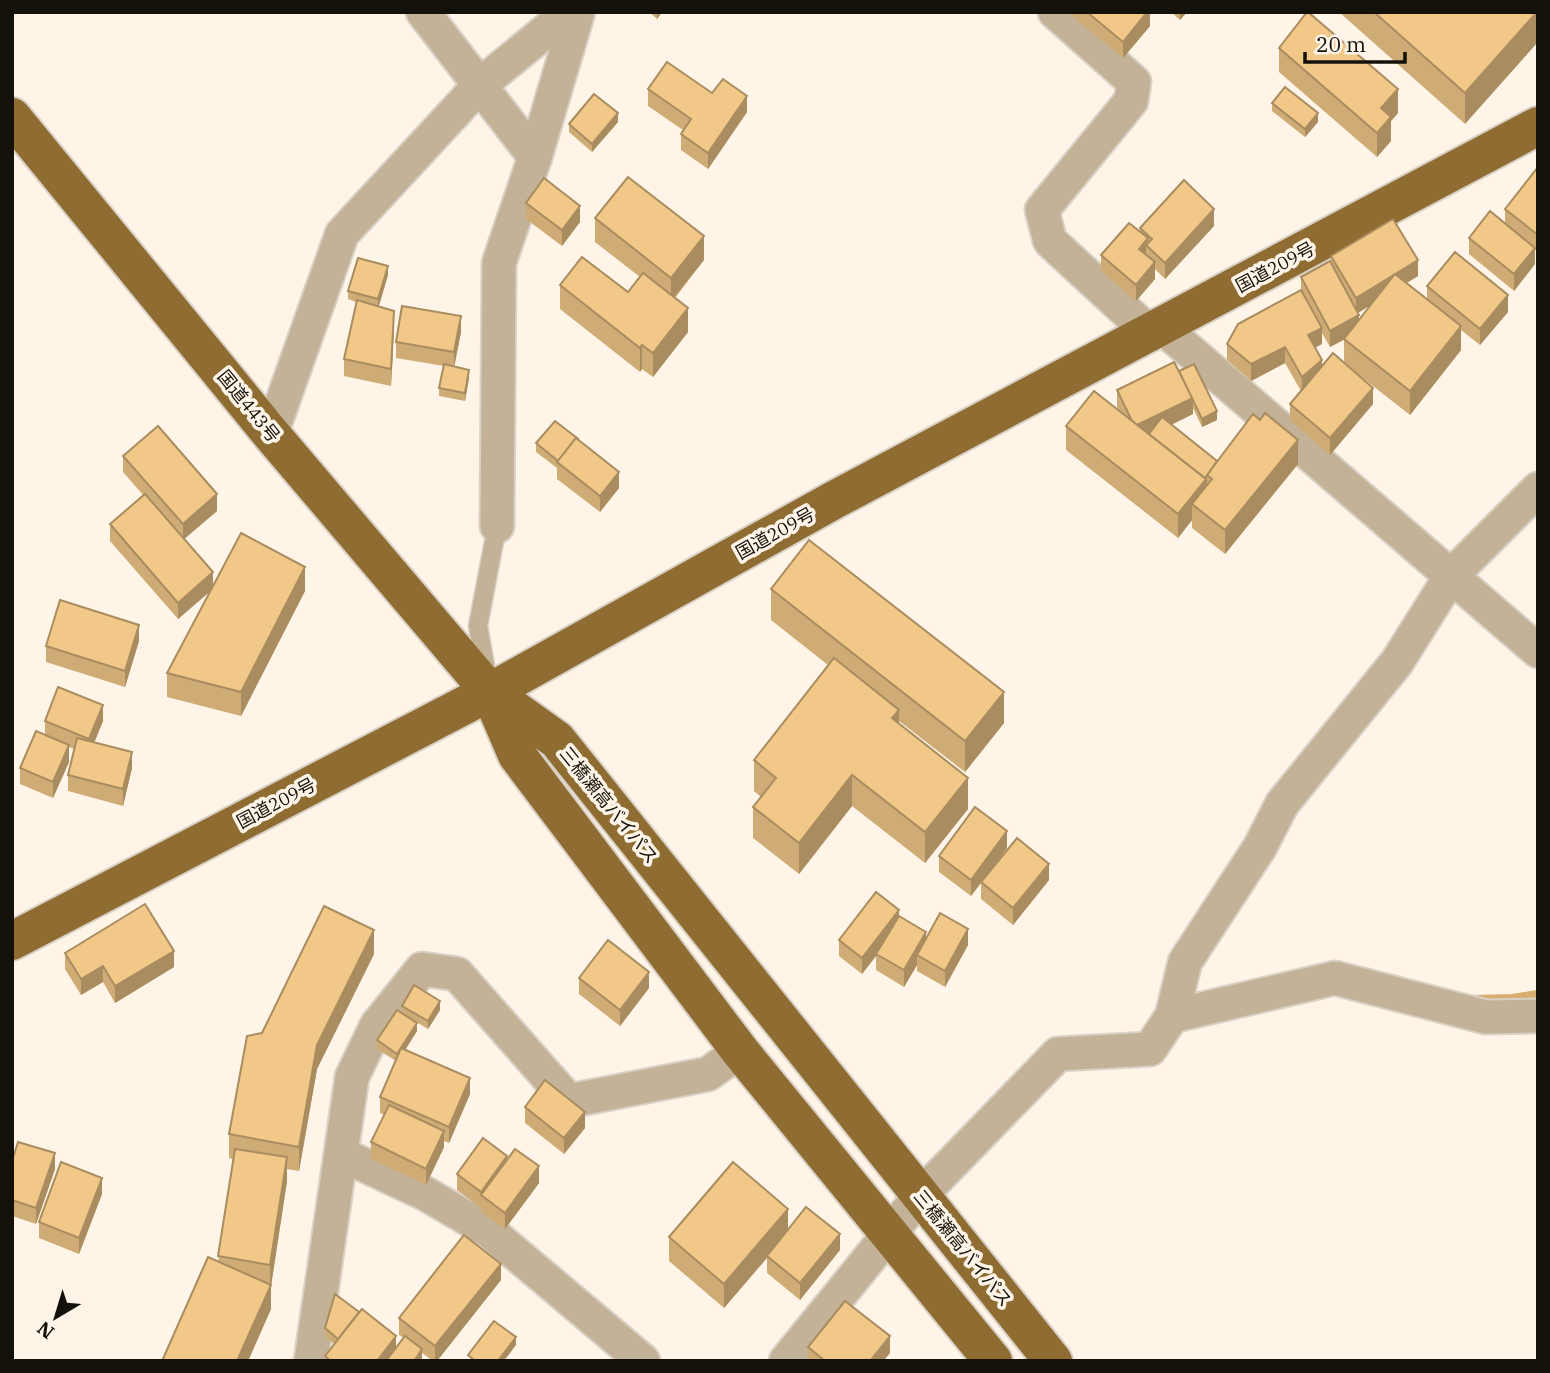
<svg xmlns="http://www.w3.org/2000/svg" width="1550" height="1373" font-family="'IBM Plex Serif','Noto Sans JP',serif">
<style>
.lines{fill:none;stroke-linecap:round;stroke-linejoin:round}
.stream{stroke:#d7ae6f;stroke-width:10}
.service-casing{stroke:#d9d1c5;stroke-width:21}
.minor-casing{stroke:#d9d1c5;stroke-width:37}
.trunk-casing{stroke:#d9d1c5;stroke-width:42}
.service{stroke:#c3b297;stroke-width:18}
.minor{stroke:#c3b297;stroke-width:33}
.trunk{stroke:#8f6c32;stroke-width:38}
.wall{fill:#cfac75;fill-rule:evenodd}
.shaded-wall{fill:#a98c5f}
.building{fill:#f1c888;stroke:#a98c5f;stroke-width:2}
.labels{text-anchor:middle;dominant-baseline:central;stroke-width:7;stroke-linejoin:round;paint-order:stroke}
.street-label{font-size:18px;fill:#14110b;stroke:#fef5e8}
</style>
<rect width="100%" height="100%" fill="#fef5e8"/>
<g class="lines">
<!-- stream -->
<polyline class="stream" points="1475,1000 1512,999 1538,995"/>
<!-- service casing -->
<g class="service-casing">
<polyline id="service" points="487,677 478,626 497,526"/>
</g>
<!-- minor casing -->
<g class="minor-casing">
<g id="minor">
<polyline points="423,12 535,157"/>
<polyline points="1055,12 1134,82 1131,101 1042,210 1050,241 1151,334"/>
<polyline points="1163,328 1451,576 1538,489"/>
<polyline points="271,434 342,234 480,85 569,12"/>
<polyline points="497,526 499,263 535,157 578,12"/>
<polyline points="1172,1016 1335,978 1486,1017 1538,1016"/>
<polyline points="343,1155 426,1194 489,1231 643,1361"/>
<polyline points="311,1361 352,1077 377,1025 422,969 457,974 569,1101 708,1074 740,1051"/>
<polyline points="786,1361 920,1196 1058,1054 1150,1049 1172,1016 1185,962 1260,847 1282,804 1397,662 1451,576 1538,651"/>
</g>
</g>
<!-- trunk casing -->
<g class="trunk-casing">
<g id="trunk">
<polyline points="12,117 271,434 490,692 557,740 1053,1361"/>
<polyline points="490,692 517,755 740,1051 993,1361"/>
<polyline points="12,941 490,692 834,500 1538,126"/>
</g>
</g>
<!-- service -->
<use href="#service" class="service"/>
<!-- minor -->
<use href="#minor" class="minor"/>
<!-- trunk -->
<use href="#trunk" class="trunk"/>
</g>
<!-- wall -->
<g class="wall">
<polygon points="649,12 662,12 657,19"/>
<polygon points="1072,12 1150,12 1150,26 1123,58 1072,16"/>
<polygon points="1171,12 1187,12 1180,20"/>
<polygon points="1339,12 1538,12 1465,124"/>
<polygon points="1279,48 1398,113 1391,121 1391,141 1377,157 1279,72"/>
<polygon points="648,89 712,93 747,112 708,169 681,150 681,134 683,130 648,106"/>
<polygon points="1272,103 1318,122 1305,137 1272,111"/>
<polygon points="618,122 592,152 569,132 569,124"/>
<polygon points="1538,167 1538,252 1535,250 1535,264 1514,291 1469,254 1469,238 1505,223 1505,209"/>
<polygon points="526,203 580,222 562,246 526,219"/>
<polygon points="595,218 704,260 675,298 688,332 653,377 642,369 640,372 560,309 560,285 628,292 640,277 595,242"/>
<polygon points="1214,226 1165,279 1155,269 1155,279 1136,301 1101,271 1101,255 1140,232 1140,228"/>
<path d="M1331,256L1418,276L1406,283L1427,300V286L1508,312L1480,345L1461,330V350L1410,415L1345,364L1373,404L1330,455L1290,420V404L1301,391L1285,363L1251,381L1227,360V344L1301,290V277L1331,263ZM1371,305L1359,320L1358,313ZM1322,333L1330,347L1344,340V363L1322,366L1315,348L1322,344Z"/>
<polygon points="388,275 379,306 394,327 391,386 344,376 344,359 356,302 348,299 348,291"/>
<polygon points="461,332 454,366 469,378 465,401 439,396 439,388 444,366 396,358 396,342"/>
<polygon points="1179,371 1217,420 1202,427 1193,408 1193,414 1172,424 1217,461 1298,464 1225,554 1192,528 1192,520 1178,538 1066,450 1066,426 1119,410 1117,407 1117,390"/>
<polygon points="536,443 619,488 600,512 557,479 557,468 536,452"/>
<polygon points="123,456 217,511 184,539 213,586 305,591 241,716 167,697 167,673 210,591 178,619 110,541 110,524 144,496 123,472"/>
<polygon points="771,589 1004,723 965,772 899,721 899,724 968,809 925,863 852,806 799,874 753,838 753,807 761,797 754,791 754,760 828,665 771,620"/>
<polygon points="139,641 125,687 46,662 46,646"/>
<polygon points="45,721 103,721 94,743 132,768 123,806 68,791 68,775 74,749 69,747 69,762 53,798 20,784 20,768 45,735"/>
<polygon points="1007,848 971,896 939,872 939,856"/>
<polygon points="1049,880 1013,925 981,899 981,882"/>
<polygon points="899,916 926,937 968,945 945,987 917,971 917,965 904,987 876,970 876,955 862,974 839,956 839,940"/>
<polygon points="65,953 174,967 115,1003 103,982 81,995 65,969"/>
<polygon points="374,954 317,1069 299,1171 287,1169 287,1181 271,1286 271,1309 248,1361 162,1361 218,1262 233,1159 229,1158 229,1134 262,1033"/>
<polygon points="579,978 649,988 620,1026 579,994"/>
<polygon points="402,1006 440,1010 428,1029 413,1020 417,1031 406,1049 470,1094 449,1143 444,1141 444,1147 426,1185 371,1159 371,1142 384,1115 380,1113 380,1097 396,1061 377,1049 377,1040 402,1013"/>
<polygon points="525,1107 585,1128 564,1154 525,1123"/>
<polygon points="507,1160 539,1183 505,1229 481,1212 481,1208 457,1190 457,1174"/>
<polygon points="12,1161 55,1169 36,1224 12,1216"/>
<polygon points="102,1194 79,1254 39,1238 39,1222"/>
<polygon points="788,1229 840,1250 800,1300 767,1273 767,1258 724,1308 669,1261 669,1237"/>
<polygon points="501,1280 437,1361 433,1361 422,1353 422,1358 420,1361 325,1361 325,1356 334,1344 325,1336 325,1328 396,1348 404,1338 399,1335 399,1318"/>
<polygon points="808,1347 890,1353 883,1361 808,1361"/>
</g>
<!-- shaded-wall -->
<g class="shaded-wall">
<polygon points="657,12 662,12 657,19"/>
<polygon points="1147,12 1150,12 1150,26 1123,58 1123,42"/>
<polygon points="1180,12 1187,12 1180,20"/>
<polygon points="1537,12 1538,12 1538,42 1465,124 1465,93"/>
<polygon points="1398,89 1398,113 1391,121 1391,141 1377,157 1377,133 1381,108"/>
<polygon points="747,96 747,112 708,169 708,153"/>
<polygon points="618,113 618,122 592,152 592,144"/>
<polygon points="1318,113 1318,122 1305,137 1305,129"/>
<polygon points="580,206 580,222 562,246 562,230"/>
<polygon points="1214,209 1214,226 1165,279 1165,263"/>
<polygon points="704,236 704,260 671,301 671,278"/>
<polygon points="1148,238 1148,247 1146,245 1146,257 1139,249"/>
<polygon points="1535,248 1535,264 1514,291 1514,274"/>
<polygon points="1418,260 1418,276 1356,314 1356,298"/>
<polygon points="1155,262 1155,279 1136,301 1136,285"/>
<polygon points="388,266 388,275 378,308 378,299"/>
<polygon points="1508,295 1508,312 1480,345 1480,329"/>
<polygon points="688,308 688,332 653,377 653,353"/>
<polygon points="394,311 394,327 391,386 391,369"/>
<polygon points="1359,315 1359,331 1330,347 1330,331"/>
<polygon points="461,316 461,332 454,368 454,352"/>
<polygon points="1461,326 1461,350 1410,415 1410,391"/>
<polygon points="1322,328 1322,344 1308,351 1308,335"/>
<polygon points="642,345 642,369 640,372 640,348"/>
<polygon points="1285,347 1285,363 1251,381 1251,364"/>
<polygon points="1322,360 1322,377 1302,393 1302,377"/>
<polygon points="469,370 469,378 465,401 465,393"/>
<polygon points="1373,388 1373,404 1330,455 1330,438"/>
<polygon points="1193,398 1193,414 1135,443 1135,426"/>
<polygon points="1217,411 1217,420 1202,427 1202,419"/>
<polygon points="1298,440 1298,464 1225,554 1225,530"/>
<polygon points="619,472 619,488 600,512 600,496"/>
<polygon points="1207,476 1207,493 1192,504 1192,520 1178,538 1178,514"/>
<polygon points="217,494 217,511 183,540 183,524"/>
<polygon points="305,567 305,591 241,716 241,692"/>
<polygon points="213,572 213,589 178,619 178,603"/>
<polygon points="139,625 139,641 125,687 125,671"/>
<polygon points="1004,692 1004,723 965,772 965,741"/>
<polygon points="103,705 103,721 89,755 89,739"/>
<polygon points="899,710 899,741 892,718"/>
<polygon points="69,745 69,762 53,798 53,782"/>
<polygon points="132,752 132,768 123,806 123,789"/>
<polygon points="852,775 852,806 799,874 799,843"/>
<polygon points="968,778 968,809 925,863 925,832"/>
<polygon points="1007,831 1007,848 971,896 971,880"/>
<polygon points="1049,864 1049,880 1013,925 1013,908"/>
<polygon points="899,910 899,927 862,974 862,958"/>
<polygon points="968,929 968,945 945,987 945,971"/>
<polygon points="374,930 374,954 317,1069 299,1171 299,1147 317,1045"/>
<polygon points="926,932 926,948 917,955 917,965 904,987 904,970"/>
<polygon points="174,951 174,967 115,1003 115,986"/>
<polygon points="103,966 103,982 81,995 81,979"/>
<polygon points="649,972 649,988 620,1026 620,1010"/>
<polygon points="440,1001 440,1010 428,1029 428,1021"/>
<polygon points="417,1023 417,1031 397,1062 397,1054"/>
<polygon points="470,1078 470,1094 449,1143 449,1127"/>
<polygon points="585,1112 585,1128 564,1154 564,1138"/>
<polygon points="444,1131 444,1147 426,1185 426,1169"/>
<polygon points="55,1153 55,1169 36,1224 36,1208"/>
<polygon points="507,1156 507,1172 481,1196 481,1192"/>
<polygon points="287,1157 287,1181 271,1286 271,1309 248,1361 237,1361 270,1286 270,1265"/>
<polygon points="539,1166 539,1183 505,1229 505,1213"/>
<polygon points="102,1178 102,1194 79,1254 79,1238"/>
<polygon points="788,1209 788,1233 724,1308 724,1284"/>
<polygon points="840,1234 840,1250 800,1300 800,1283"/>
<polygon points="501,1264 501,1280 437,1361 435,1361 435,1346"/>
<polygon points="396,1336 396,1353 390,1361 377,1361"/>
<polygon points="890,1336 890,1353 883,1361 870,1361"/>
<polygon points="516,1337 516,1345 504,1361 498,1361"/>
<polygon points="422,1349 422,1358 420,1361 414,1361"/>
</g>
<!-- building -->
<g class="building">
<polygon points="1087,12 1147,12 1123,42"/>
<polygon points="1307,12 1308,12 1398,89 1381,108 1391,117 1377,133 1279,48"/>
<polygon points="1374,12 1537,12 1465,93"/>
<polygon points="667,62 712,93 723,79 747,96 708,153 681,134 691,119 648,89"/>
<polygon points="1285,87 1318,113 1305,129 1272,103"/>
<polygon points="594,94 618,113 592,144 569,124"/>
<polygon points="1538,167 1538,235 1505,209"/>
<polygon points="628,177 704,236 671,278 595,218"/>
<polygon points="544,178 580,206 562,230 526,203"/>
<polygon points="1184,180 1214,209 1165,263 1146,245 1152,239 1140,228"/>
<polygon points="1490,211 1535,248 1514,274 1469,238"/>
<polygon points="1393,219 1418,260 1356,298 1331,256"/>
<polygon points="1129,223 1148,238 1139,249 1155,262 1136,285 1101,255"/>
<polygon points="1455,252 1508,295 1480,329 1427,286"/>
<polygon points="582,257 628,292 643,273 688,308 653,353 642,345 640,348 560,285"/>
<polygon points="358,258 388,266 378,299 348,291"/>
<polygon points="1330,261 1359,315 1330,331 1301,277"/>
<polygon points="1395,274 1461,326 1410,391 1344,339"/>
<polygon points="1301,290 1322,328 1308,335 1322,360 1302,377 1285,347 1251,364 1227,344 1238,324"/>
<polygon points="357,300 394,311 391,369 344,359"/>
<polygon points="402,306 461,316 454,352 396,342"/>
<polygon points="1333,353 1373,388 1330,438 1290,404"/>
<polygon points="1174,362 1193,398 1137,425 1132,421 1117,390"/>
<polygon points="444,364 469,370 465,393 439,388"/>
<polygon points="1194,364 1217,411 1202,419 1179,371"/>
<polygon points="1094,391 1206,479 1178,514 1066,426"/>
<polygon points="1265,413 1298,440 1225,530 1192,504 1212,479 1207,475 1253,414 1260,420"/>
<polygon points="1162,417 1217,461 1205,478 1149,434"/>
<polygon points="555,421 577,438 576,438 558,461 536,443"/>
<polygon points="158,426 217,494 183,524 123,456"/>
<polygon points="576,438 619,472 600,496 557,462"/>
<polygon points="145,494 213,572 178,603 110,524"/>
<polygon points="241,533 305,567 241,692 167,673"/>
<polygon points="809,540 1004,692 965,741 771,589"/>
<polygon points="60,600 139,625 125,671 46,646"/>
<polygon points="834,658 899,710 892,718 968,778 925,832 852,775 799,843 753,807 776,778 754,760"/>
<polygon points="58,687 103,705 89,739 45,721"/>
<polygon points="36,731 69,745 53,782 20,768"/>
<polygon points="77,738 132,752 123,789 68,775"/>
<polygon points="975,807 1007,831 971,880 939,856"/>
<polygon points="1017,838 1049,864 1013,908 981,882"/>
<polygon points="876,892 899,910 862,958 839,940"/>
<polygon points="145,904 174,951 115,986 103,966 81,979 65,953"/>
<polygon points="324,906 374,930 317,1045 299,1147 229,1134 247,1036 262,1033"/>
<polygon points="940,913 968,929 945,971 917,955"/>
<polygon points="899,916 926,932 904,970 876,954"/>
<polygon points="608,940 649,972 620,1010 579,978"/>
<polygon points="414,985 440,1001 428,1021 402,1006"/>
<polygon points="397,1010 417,1023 397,1054 377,1040"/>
<polygon points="401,1048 470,1078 449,1127 380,1097"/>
<polygon points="545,1080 585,1112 564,1138 525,1107"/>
<polygon points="389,1105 444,1131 426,1169 371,1142"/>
<polygon points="483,1138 507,1156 481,1192 457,1174"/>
<polygon points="18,1142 55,1153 36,1208 12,1200 12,1161"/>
<polygon points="235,1149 287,1157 270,1265 218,1256"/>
<polygon points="515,1149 539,1166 505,1213 481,1195"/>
<polygon points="61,1162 102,1178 79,1238 39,1222"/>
<polygon points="733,1162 788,1209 724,1284 669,1237"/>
<polygon points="806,1207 840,1234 800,1283 767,1256"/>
<polygon points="464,1235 501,1264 435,1346 399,1318"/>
<polygon points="208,1257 271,1285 237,1361 162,1361"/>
<polygon points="335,1294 359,1312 338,1339 325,1328"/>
<polygon points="845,1301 890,1336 870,1361 825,1361 808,1347"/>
<polygon points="362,1309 396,1336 377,1361 331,1361 325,1356"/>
<polygon points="494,1321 516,1337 498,1361 475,1361 468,1355"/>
<polygon points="405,1336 422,1349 414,1361 386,1361"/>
</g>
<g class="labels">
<!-- street labels -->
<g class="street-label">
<text transform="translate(1275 267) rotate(-28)">国道209号</text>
<text transform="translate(249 406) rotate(51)">国道443号</text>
<text transform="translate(775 533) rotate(-29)">国道209号</text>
<text transform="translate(276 803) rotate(-28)">国道209号</text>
<text transform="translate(609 805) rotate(51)">三橋瀬高バイパス</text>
<text transform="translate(963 1248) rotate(51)">三橋瀬高バイパス</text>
</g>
</g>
<!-- border -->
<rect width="1550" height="1373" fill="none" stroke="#14110b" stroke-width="28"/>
<!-- north arrow -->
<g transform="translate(56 1317) rotate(218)" stroke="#fef5e8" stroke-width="5" paint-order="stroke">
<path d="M0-5L12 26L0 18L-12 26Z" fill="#14110b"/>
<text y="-10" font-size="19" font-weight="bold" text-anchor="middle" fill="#14110b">N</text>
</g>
<!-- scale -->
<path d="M1305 52v10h100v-10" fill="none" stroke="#14110b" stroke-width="3.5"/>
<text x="1316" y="52" font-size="21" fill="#14110b" stroke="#fef5e8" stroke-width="5" paint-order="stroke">20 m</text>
</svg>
